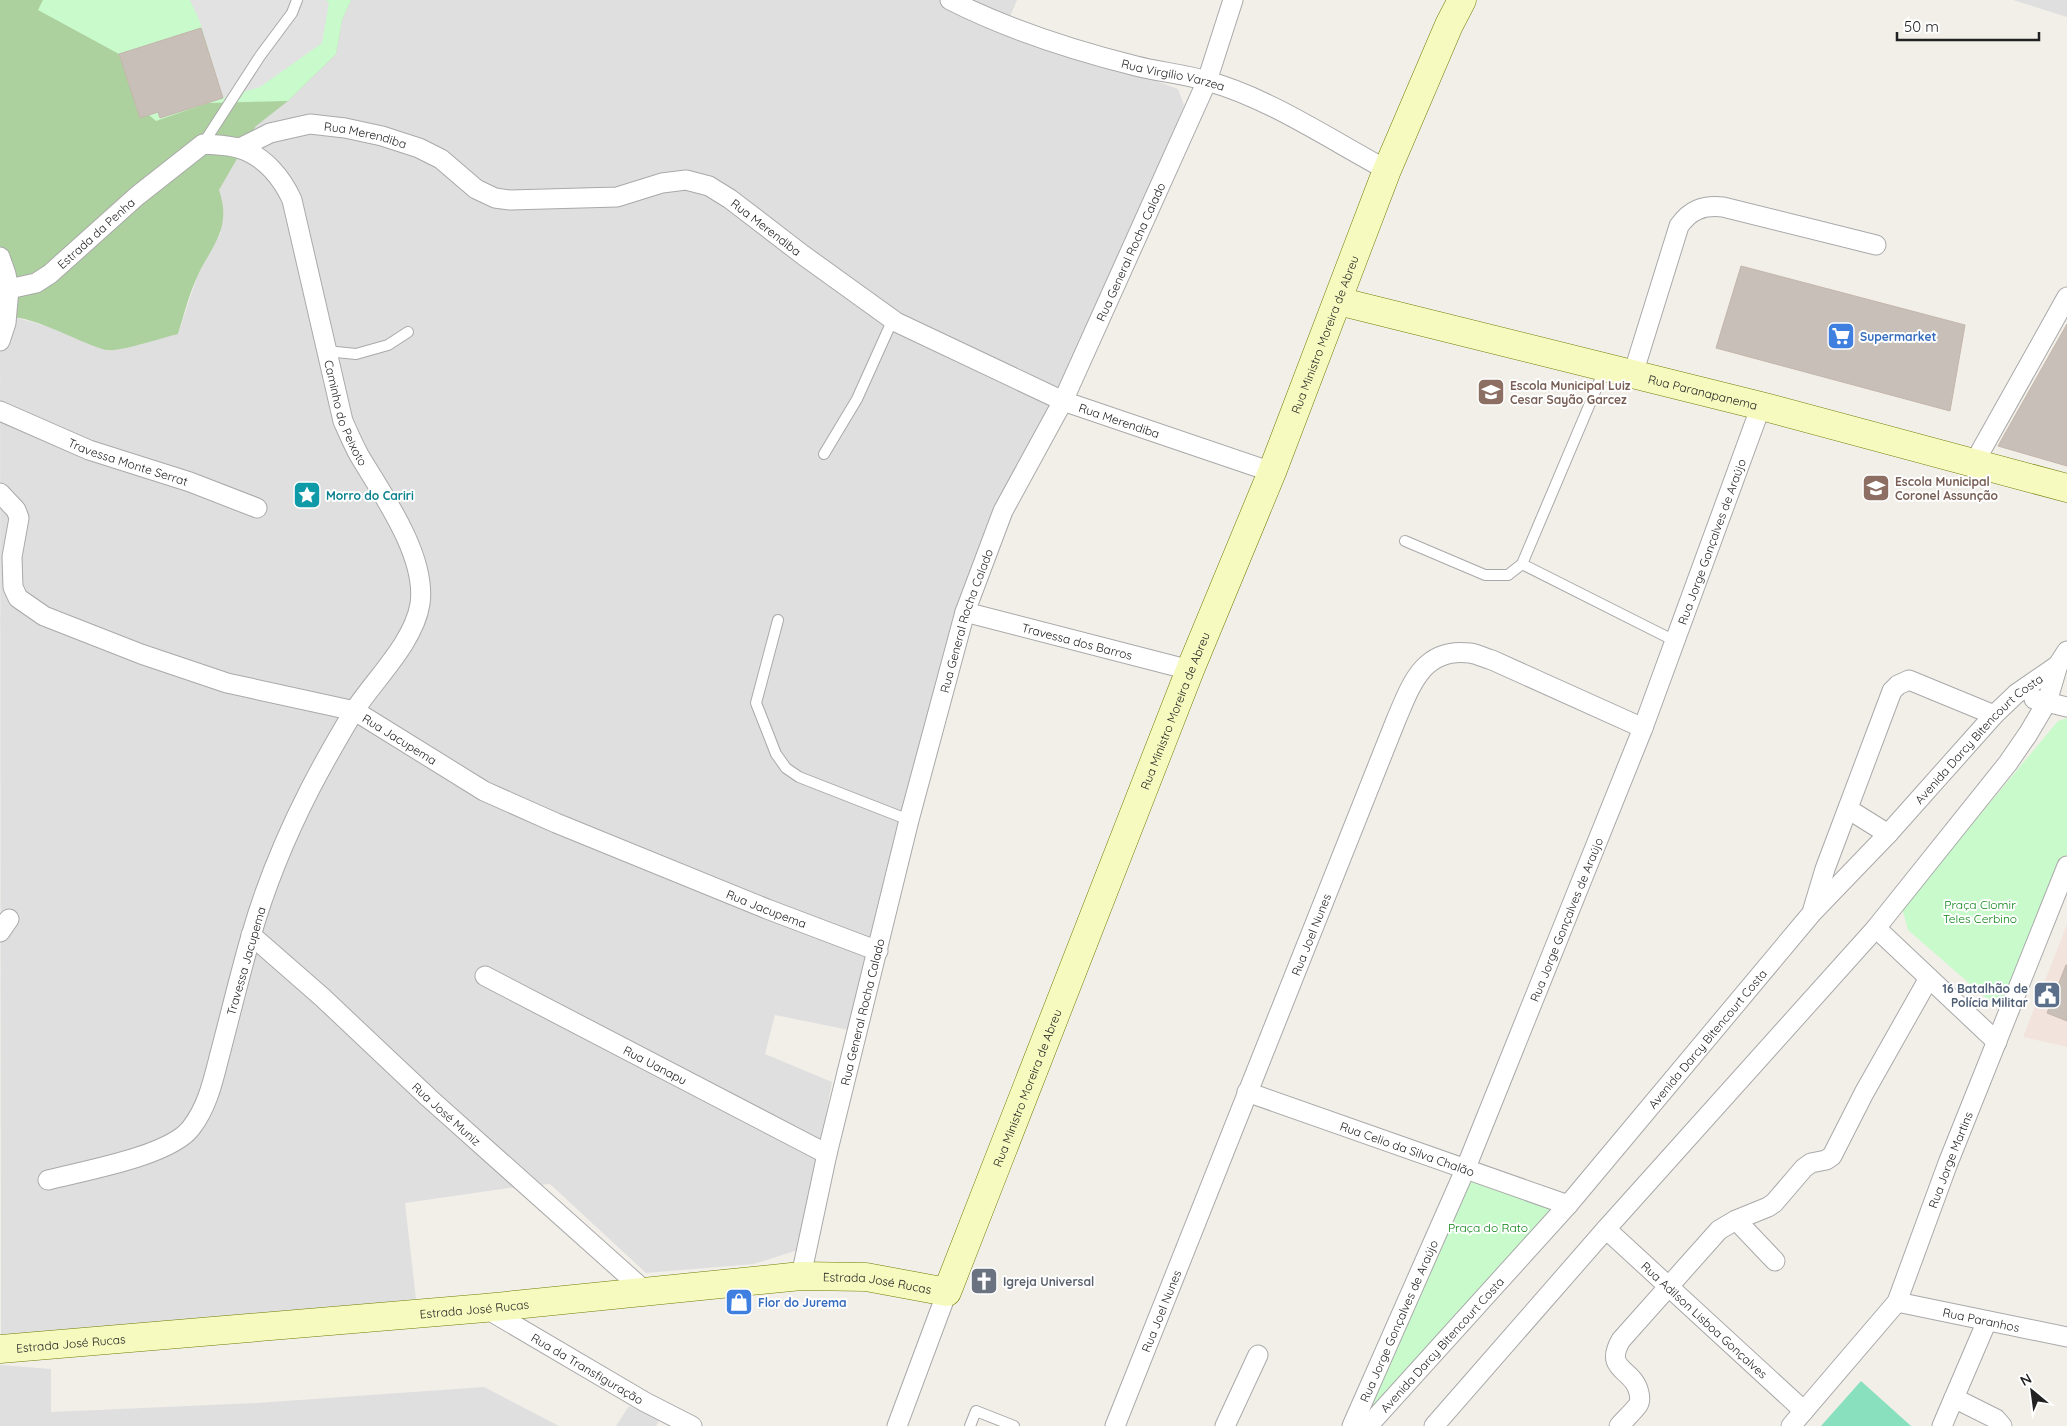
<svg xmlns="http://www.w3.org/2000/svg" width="2067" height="1426" font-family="Quicksand,sans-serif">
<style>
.residential{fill:#e0dfdf}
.military{fill:#f3e3dd}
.forest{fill:#add19e}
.park{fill:#c8facc}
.pitch{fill:#88e0be}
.parking{fill:#e2e2e2}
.building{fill:#c7bfb8;stroke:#c4b6ab}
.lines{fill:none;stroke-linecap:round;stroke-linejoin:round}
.lane-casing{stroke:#a9a9a9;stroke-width:12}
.street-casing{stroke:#a9a9a9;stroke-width:21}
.secondary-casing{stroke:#707d05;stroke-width:29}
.lane{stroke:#fff;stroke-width:10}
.street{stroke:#fff;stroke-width:19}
.secondary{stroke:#f7fabf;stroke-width:28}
.labels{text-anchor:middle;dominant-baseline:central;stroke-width:4;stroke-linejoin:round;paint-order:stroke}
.street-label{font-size:12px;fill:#222;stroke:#fff}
.shop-label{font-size:12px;font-weight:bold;fill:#366cbe;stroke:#fff;text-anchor:start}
.education-label{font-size:12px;font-weight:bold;fill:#785e54;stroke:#fff;text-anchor:start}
.culture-label{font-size:12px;font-weight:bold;fill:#0d838f;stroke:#fff;text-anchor:start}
.park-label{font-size:12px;fill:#0c8416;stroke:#fff}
.service-label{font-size:12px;font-weight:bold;fill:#4e5e75;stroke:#fff;text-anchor:end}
.worship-label{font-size:12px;font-weight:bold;fill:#5b616d;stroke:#fff;text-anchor:start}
</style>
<rect width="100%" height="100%" fill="#f2efe9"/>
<!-- residential -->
<g class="residential">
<polygon points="351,0 1017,0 1006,26 1178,89 1184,105 1083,365 998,501 864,960 849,1030 775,1015 765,1054 832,1082 801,1249 754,1264 646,1273 550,1184 509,1188 405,1203 416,1299 1,1342 0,318 7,315 50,327 108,351 178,334 197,277 221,232 174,179 336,54 342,20"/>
<polygon points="2013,0 2067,0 2067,17"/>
<polygon points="0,1365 51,1369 51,1412 257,1403 484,1387 559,1426 0,1426"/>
<polygon points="629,1406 660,1419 656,1426 616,1426"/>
</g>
<!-- military -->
<polygon class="military" points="2067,924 2067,977 2047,1012 2067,1021 2067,1047 2023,1037"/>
<!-- forest -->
<path class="forest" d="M0,0H351L342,20L336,54L288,101L256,126L219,190C232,228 213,244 198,275C189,294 184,315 178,334C165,337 116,353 106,350C81,344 24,310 0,318Z"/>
<!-- park -->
<g class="park">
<polygon points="43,0 351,0 342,20 336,54 288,101 208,103 156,121 149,115 140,118 119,54 38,10"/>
<polygon points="2067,718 2067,854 2012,999 1993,1004 1908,930 1902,908 2058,721"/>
<polygon points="1466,1179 1561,1206 1355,1426"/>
</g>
<!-- pitch -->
<polygon class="pitch" points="1861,1381 1911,1426 1821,1426"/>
<!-- parking -->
<polygon class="parking" points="190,0 326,0 329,3 322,43 260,87 223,98 200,22"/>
<!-- building -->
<g class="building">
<polygon points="201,28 223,98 160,118 158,112 140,118 119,54"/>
<polygon points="1741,266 1965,325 1950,411 1716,348"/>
<polygon points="2067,324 2067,466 1998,446"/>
<polygon points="2066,965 2067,965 2067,1021 2047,1013"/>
</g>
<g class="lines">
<!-- lane casing -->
<g class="lane-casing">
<g id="lane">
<polyline points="203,144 260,56 292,13 297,0"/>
<polyline points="326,351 356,354 388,345 408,332"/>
<polyline points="824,454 857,399 893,319"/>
<polyline points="1405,541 1485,575 1508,575 1522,564 1605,368"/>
<polyline points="1522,564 1675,641"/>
<polyline points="778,620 756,703 776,754 786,768 799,777 909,820"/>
<polyline points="970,1426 976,1411 1014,1426"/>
</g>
</g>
<!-- street casing -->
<g class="street-casing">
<g id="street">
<path id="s1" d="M950,0C1009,30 1072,50 1136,66C1159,72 1184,74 1207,81C1267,97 1331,140 1387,170"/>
<path id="s2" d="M240,148L270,133L310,124L345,128L382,136L419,148L441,159L476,189L495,198L510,200L617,197L662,183L686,180L709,186L730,199L803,255L896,322L1063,401L1272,472"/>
<path id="s3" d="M0,257L6,274L9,289L36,283L50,274L137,196L203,144C215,145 230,145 241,149C265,157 282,178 292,200L343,421C348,432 353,444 359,455C382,494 427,556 420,604C414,642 375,679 354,711C339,736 324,762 310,789C287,834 265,887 251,936C240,974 231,1012 221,1050C214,1076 209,1105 191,1128C170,1156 83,1171 48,1180"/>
<polyline points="0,341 6,323 9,289"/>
<path d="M1633,374L1679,226C1690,210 1703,205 1723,207L1876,245"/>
<path id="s4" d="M0,411L89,450L190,482L257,508"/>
<polyline points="1974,463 2067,297"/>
<path id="s5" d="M0,493L16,510L19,518L12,557L13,587L18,598L44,616L141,654L227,683L355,711L484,791L556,823L767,909L878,951"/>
<path id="s6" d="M965,612L1190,670"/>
<polyline points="2034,699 2067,707"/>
<polyline points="1848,809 1888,834"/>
<polyline points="1813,909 1825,869 1892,691 1898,685 1909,680 1994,715"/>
<polyline points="1876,928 1997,1042"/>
<polyline points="0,932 9,919"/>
<path id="s7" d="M251,935L322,997L429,1098L645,1291"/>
<path id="s8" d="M485,976L827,1154"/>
<path id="s9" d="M1247,1092L1568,1205"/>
<polyline points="1736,1220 1775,1261"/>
<path id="s10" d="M1606,1229L1804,1411"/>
<path id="s11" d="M801,1276L827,1154L909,820L965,612L1003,511L1063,401L1207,81L1233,0"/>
<path id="s12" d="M1897,1302L2067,1337"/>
<path id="s13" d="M485,1308L645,1402L692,1426"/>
<polyline points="1954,1398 1996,1419 2002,1426"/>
<polyline points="897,1426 947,1292"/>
<path id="s14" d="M1115,1426L1396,720C1411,685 1423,647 1470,653C1477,654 1485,658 1492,660L1643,728"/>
<polyline points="1225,1426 1258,1355"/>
<path id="s15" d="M1352,1426L1465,1170L1643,728L1761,406"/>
<path id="s16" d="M1368,1426L1568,1205L1812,913L1888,834L1994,715L2016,694L2058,665"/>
<polyline points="1434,1426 1606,1229 1876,928 2008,763 2028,734 2047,702 2058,665 2067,651"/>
<path d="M1619,1426C1625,1419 1633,1412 1638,1405C1640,1402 1640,1397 1639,1393C1634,1368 1603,1371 1621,1340L1719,1230L1736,1220L1768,1207L1774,1203L1804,1168L1811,1163L1826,1160L1832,1156L1864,1093L1929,978"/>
<path id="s17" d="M1791,1426L1897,1302L1948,1163L2067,866"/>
<polyline points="1942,1426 1987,1321"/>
</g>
</g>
<!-- secondary casing -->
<g class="secondary-casing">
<g id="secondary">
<path id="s18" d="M1338,301L1761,406L2067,488"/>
<path id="s19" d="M0,1349L485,1308L801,1276L866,1277L947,1292L1190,670L1272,472L1387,170L1449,25L1462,0"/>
</g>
</g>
<!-- lane -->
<use href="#lane" class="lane"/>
<!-- street -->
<use href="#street" class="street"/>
<!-- secondary -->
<use href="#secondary" class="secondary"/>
</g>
<!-- icons -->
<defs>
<g id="supermarket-square" transform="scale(1.4375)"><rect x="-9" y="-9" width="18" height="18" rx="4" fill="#3f7fe0" stroke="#fff"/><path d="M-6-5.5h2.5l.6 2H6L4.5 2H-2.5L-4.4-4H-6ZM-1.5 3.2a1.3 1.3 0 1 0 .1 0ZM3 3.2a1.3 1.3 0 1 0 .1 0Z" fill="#fff"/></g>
<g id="school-square" transform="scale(1.4375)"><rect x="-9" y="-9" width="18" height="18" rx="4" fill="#8d6e63" stroke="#fff"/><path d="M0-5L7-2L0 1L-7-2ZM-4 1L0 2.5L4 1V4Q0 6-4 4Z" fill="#fff"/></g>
<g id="sight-square" transform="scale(1.4375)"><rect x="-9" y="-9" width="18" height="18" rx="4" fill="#0f9aa8" stroke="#fff"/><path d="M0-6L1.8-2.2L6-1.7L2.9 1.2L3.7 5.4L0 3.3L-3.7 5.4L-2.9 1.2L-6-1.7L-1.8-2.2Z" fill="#fff"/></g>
<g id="civic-square" transform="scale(1.4375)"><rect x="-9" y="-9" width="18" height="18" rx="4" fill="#5c6f8a" stroke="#fff"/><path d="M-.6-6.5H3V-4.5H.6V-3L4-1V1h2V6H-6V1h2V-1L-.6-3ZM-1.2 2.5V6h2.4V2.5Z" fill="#fff"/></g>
<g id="church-square" transform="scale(1.4375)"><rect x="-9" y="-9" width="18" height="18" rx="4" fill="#6b7280" stroke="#fff"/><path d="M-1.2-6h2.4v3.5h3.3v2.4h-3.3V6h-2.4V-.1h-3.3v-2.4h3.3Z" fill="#fff"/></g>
<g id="shop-square" transform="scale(1.4375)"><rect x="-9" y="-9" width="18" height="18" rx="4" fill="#3f7fe0" stroke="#fff"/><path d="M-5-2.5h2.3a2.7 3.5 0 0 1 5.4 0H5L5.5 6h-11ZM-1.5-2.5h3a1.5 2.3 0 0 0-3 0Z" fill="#fff"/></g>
</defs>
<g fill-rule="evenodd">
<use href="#supermarket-square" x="1841" y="336"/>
<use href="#school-square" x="1491" y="392"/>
<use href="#school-square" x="1876" y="488"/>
<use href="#sight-square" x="307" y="495"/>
<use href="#civic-square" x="2047" y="995"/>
<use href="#church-square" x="984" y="1281"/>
<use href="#shop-square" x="739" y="1302"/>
</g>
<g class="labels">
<!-- street labels -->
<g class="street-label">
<text stroke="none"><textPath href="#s1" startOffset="236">Rua Virgilio Varzea</textPath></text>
<text stroke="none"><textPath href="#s2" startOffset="131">Rua Merendiba</textPath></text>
<text stroke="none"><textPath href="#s2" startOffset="566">Rua Merendiba</textPath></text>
<text stroke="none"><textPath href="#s3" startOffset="139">Estrada da Penha</textPath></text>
<text stroke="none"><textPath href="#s11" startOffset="1081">Rua General Rocha Calado</textPath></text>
<text stroke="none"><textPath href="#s19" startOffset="1981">Rua Ministro Moreira de Abreu</textPath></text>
<text stroke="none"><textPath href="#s18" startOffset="376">Rua Paranapanema</textPath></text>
<text stroke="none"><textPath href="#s3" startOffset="611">Caminho do Peixoto</textPath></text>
<text stroke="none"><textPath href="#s2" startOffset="971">Rua Merendiba</textPath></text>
<text stroke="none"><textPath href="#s4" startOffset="138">Travessa Monte Serrat</textPath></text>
<text stroke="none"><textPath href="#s15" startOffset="955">Rua Jorge Gonçalves de Araújo</textPath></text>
<text stroke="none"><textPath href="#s11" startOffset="676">Rua General Rocha Calado</textPath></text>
<text stroke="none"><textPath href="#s6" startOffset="116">Travessa dos Barros</textPath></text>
<text stroke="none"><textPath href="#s19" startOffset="1576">Rua Ministro Moreira de Abreu</textPath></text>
<text stroke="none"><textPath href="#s5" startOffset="524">Rua Jacupema</textPath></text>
<text stroke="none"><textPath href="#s16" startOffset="920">Avenida Darcy Bitencourt Costa</textPath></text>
<text stroke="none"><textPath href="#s5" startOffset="929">Rua Jacupema</textPath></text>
<text stroke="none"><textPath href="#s15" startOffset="550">Rua Jorge Gonçalves de Araújo</textPath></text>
<text stroke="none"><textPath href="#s14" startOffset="529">Rua Joel Nunes</textPath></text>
<text transform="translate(246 961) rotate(-74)">Travessa Jacupema</text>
<text stroke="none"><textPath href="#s11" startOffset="271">Rua General Rocha Calado</textPath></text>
<text stroke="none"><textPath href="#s16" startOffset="515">Avenida Darcy Bitencourt Costa</textPath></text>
<text stroke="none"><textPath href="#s8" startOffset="192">Rua Uanapu</textPath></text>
<text stroke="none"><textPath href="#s19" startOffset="1171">Rua Ministro Moreira de Abreu</textPath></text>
<text stroke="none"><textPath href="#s7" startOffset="265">Rua José Muniz</textPath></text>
<text stroke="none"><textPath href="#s9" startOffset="170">Rua Celio da Silva Chalão</textPath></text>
<text stroke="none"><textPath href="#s17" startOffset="315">Rua Jorge Martins</textPath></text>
<text stroke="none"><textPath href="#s19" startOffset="881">Estrada José Rucas</textPath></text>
<text stroke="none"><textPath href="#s19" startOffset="476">Estrada José Rucas</textPath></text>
<text stroke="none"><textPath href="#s14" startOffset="124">Rua Joel Nunes</textPath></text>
<text stroke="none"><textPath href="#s10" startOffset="134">Rua Adilson Lisboa Gonçalves</textPath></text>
<text stroke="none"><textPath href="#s12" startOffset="86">Rua Paranhos</textPath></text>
<text stroke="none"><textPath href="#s15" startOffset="115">Rua Jorge Gonçalves de Araújo</textPath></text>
<text stroke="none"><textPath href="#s19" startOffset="71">Estrada José Rucas</textPath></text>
<text stroke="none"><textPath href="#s16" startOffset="110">Avenida Darcy Bitencourt Costa</textPath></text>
<text stroke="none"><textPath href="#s13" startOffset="119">Rua da Transfiguração</textPath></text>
</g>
<!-- shop labels -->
<g class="shop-label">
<text x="1860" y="336">Supermarket</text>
<text x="758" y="1302">Flor do Jurema</text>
</g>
<!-- education labels -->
<g class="education-label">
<text x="1510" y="385">Escola Municipal Luiz<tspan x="1510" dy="14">Cesar Sayão Garcez</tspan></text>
<text x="1895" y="481">Escola Municipal<tspan x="1895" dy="14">Coronel Assunção</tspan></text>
</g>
<!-- culture labels -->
<g class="culture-label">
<text x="326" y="495">Morro do Cariri</text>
</g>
<!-- park labels -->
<g class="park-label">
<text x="1980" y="904">Praça Clomir<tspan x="1980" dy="14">Teles Cerbino</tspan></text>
<text x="1488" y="1227">Praça do Rato</text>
</g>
<!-- service labels -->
<g class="service-label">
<text x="2028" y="988">16 Batalhão de<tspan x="2028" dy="14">Polícia Militar</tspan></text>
</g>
<!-- worship labels -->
<g class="worship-label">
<text x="1003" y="1281">Igreja Universal</text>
</g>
</g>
<!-- north arrow -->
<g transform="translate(2032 1391) rotate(331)" stroke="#ffffff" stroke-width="4" paint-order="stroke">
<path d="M0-4L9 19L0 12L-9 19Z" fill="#222222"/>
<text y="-8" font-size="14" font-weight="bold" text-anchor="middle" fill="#222222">N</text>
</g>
<!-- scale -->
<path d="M1897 32v8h142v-8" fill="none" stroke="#222222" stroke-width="2.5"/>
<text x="1904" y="32" font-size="15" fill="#222222" stroke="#ffffff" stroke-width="4" paint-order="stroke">50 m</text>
</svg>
